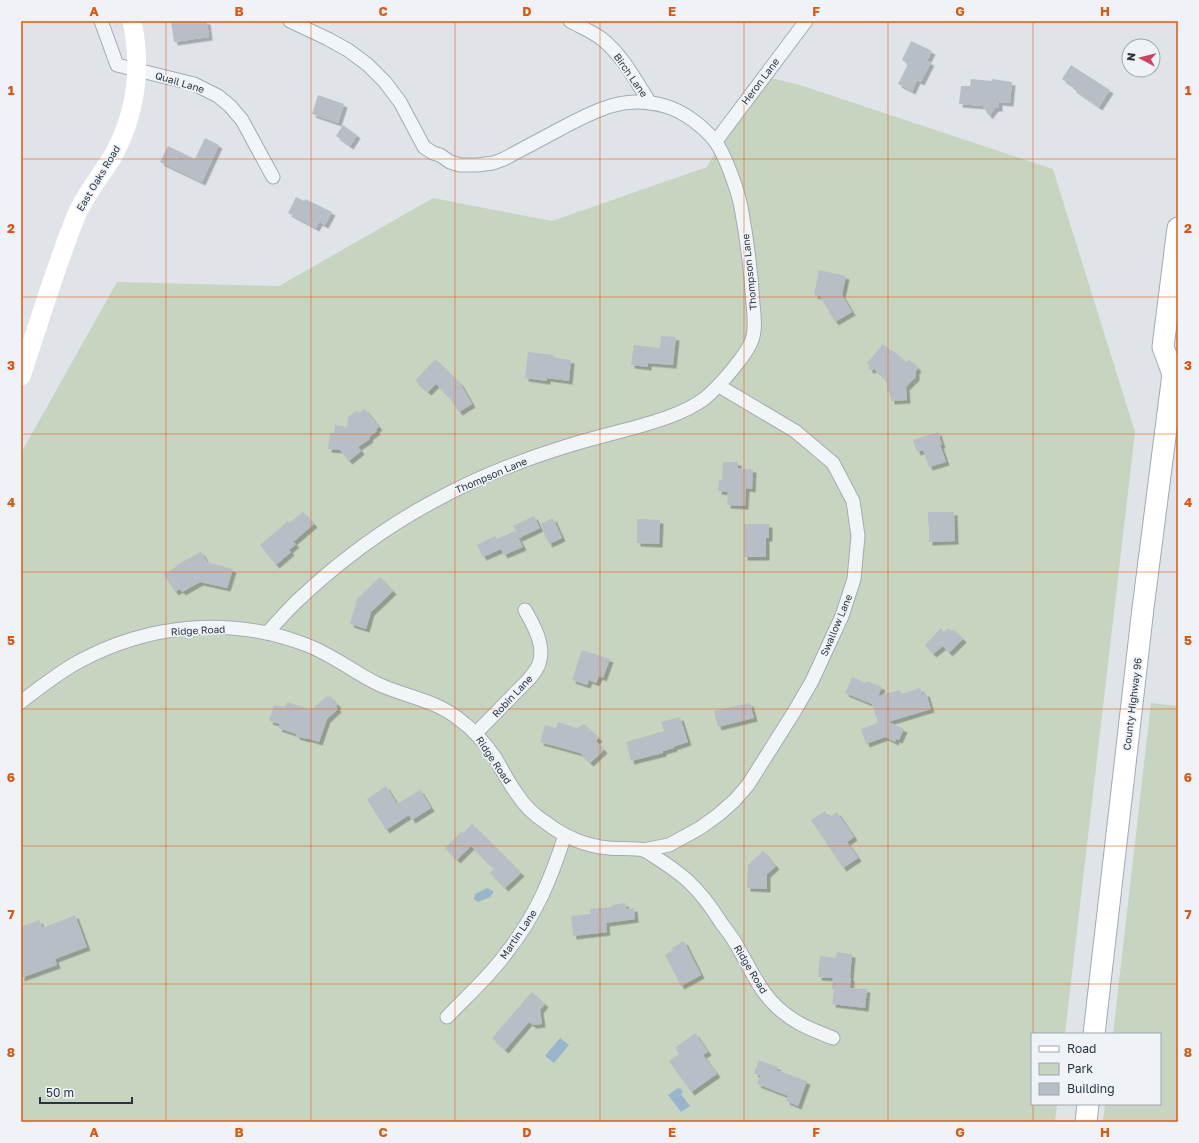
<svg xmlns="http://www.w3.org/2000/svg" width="1199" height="1143" font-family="'Golos Text',sans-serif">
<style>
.green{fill:#c7d4c0}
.water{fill:#99b5cb}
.building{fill:#b7bec6;filter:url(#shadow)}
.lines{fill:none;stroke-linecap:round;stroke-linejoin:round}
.street-casing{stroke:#a5abb3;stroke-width:15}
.primary-casing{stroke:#9eaab5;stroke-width:23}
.street{stroke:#f2f5f7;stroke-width:13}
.secondary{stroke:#fff;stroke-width:19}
.primary{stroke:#fff;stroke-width:21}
.grid{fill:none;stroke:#de570f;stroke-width:1;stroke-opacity:0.55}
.labels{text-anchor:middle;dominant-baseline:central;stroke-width:3.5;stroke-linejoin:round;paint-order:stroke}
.street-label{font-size:10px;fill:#283341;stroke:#eff3f7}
.neatline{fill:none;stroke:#de570f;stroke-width:1.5}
.grid-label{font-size:13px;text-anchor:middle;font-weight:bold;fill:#de570f}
</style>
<defs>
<filter id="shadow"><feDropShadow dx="3.5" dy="3.5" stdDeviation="0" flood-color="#0004"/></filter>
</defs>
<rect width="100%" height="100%" fill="#e0e4e9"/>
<!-- green -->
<g class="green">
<polygon points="771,78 800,85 1053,169 1135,432 1065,1034 1032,1034 1032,1104 1057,1104 1055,1122 21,1122 21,453 117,282 279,286 433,198 552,221 707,167 741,106"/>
<polygon points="1151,703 1178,706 1178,1122 1103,1122 1105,1104 1160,1104 1160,1034 1113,1034"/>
</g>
<!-- water -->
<g class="water">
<polygon points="487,888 493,891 493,893 490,897 478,902 474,899 475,894"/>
<polygon points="560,1038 569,1045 554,1063 545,1056"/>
<polygon points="678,1088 679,1089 680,1088 683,1092 681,1094 690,1106 681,1112 668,1095"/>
</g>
<!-- building -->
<g class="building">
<polygon points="171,21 207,21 209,37 174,42"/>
<polygon points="911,41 932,51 927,61 931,62 921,82 917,80 912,91 898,84 908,64 902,60"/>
<polygon points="1071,65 1110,90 1099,107 1073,89 1074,87 1062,79"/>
<polygon points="971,79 992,81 992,79 1012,82 1010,103 999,102 999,108 995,108 989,116 983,106 959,104 961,86 970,86"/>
<polygon points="318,95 344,104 338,123 312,114"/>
<polygon points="343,125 357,135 350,146 336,136"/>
<polygon points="205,138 219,145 202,182 160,162 168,146 195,159"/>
<polygon points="296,197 304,201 305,199 332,212 325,225 319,222 316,228 288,213"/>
<polygon points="819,270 846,276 842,295 852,312 835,322 820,296 814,295"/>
<polygon points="661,336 676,337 673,365 648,363 648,367 631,365 634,345 660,348"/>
<polygon points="883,344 891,351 893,351 906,362 909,359 918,368 916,371 916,377 906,387 907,400 891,401 891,392 887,392 887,381 874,369 869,370 869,365 867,363"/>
<polygon points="528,352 554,355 554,358 571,360 569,381 547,378 547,381 525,378"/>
<polygon points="435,359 460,383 472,404 459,412 449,397 436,384 428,392 415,381"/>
<polygon points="365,409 379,427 376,429 377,431 369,437 370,439 358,447 361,451 349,461 340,450 328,449 330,433 334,433 335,425 347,427 348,417 356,411 360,412"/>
<polygon points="938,432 942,445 940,445 946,462 929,467 923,450 917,452 913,440"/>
<polygon points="723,462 738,462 738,468 753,469 752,489 746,488 745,506 727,505 728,492 718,491 719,480 722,480"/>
<polygon points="303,512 314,524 293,542 296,544 289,550 291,552 276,565 260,545 288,521 289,523"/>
<polygon points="928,512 954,512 955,541 929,542 929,524 928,525"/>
<polygon points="534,516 540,528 519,538 513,526"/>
<polygon points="553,518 562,538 549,544 540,524"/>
<polygon points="637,519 660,520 659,544 637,543"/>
<polygon points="744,524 769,524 769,538 766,538 766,557 744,557"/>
<polygon points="515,531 523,547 504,555 501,549 483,557 477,545 495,536 497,539"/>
<polygon points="201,552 207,562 233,569 227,588 200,582 182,592 180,589 175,592 164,574 176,567 175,566"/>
<polygon points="380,577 393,591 371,612 366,629 350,624 357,599"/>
<polygon points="941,628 944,632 949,628 952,631 954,630 963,639 949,653 943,646 933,654 925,645"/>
<polygon points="582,650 610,659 603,678 599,676 596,683 589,680 587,685 572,680"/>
<polygon points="852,677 866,683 867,681 882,687 878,696 900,690 901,694 920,688 922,694 926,693 931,709 888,722 904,729 899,740 896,739 895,742 885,737 866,744 861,729 878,723 872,704 845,693"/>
<polygon points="327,696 328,698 330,696 338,705 336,706 338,709 327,719 319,742 306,738 306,739 296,736 296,734 278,728 280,724 269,721 274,705 285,707 287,702 311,710"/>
<polygon points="750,703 754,718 718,727 714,711"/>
<polygon points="680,717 688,742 673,747 674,748 663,751 663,753 631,761 626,742 664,731 661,722"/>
<polygon points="558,722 577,728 584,724 599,738 596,741 604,750 590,763 580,753 540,742 545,725 556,728"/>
<polygon points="386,786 397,804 420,790 431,808 412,820 409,815 386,830 367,799"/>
<polygon points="825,811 829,817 837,812 854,837 847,842 858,858 843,868 811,820"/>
<polygon points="472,824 521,873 505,888 490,873 494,869 471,846 457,860 445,848 461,832 463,833"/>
<polygon points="763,851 776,866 767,874 767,889 747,888 748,865"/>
<polygon points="625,903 626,909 634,908 635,919 606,923 607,932 573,936 571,916 591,914 590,909 612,907 612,905"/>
<polygon points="75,915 87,947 55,959 57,965 21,978 21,927 39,920 43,928"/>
<polygon points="684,941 701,975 681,986 665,955 673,950 672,948"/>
<polygon points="837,952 852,954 850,977 851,978 850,988 867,989 865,1008 832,1004 834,989 832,989 833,978 818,977 820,956 836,958"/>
<polygon points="532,992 545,1004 540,1010 542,1024 533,1025 529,1022 505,1050 492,1038"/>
<polygon points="695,1033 708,1052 703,1055 717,1074 691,1092 669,1061 679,1054 675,1048"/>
<polygon points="759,1060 778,1067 776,1070 807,1081 798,1106 786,1101 788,1096 757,1084 761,1076 754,1073"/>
</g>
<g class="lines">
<!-- street casing -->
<g class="street-casing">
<g id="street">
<polyline points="101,21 117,65 194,84 218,96 230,106 242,120 273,177"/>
<path d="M570,21C581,27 593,32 602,39C623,56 636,81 650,103"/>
<polyline points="716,141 806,21"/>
<path d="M267,633C276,623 285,613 295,603C337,563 385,527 436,500C476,478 519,461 564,447C586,440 610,434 633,428C657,421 683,414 704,399C715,390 723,381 732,370C740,360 748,351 752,340C756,329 754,315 753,304C751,271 747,239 741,207C738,191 725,154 715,141C703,126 683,111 665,106C623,94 594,111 558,130C540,140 522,149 504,159L493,163L477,165H460L450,162L440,155L433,153L424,147L400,102L385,82L368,65L348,50L328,39L290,21"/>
<path d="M21,702C39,688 58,673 78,662C148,624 229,616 304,644C332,654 353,672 378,684C406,697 436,700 460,720C474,730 484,742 494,756C502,769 508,782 517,794C524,805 534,815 545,822C563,836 586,846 609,848C617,849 637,848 644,850C647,851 649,853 652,855C665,863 677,871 688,881C702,894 712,908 722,924C729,933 736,943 741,953C751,970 759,989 773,1003C791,1022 810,1029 833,1038"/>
<path d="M476,733L529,679C534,673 539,667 540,660C544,643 533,624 525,610"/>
<polyline points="643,850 669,845 700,828 718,815 734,801 748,785 794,712 812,681 842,616 854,579 858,536 853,501 833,463 795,431 719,386"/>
<path d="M447,1017C467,996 490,976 507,952C536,915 551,879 565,835"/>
</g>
</g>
<!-- primary casing -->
<g class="primary-casing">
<g id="primary">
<polyline points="1173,374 1163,347 1178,228"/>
<polyline points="1094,1034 1143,608 1173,374 1178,365"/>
<polyline points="1086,1122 1088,1104"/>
</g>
</g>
<!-- street -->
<use href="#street" class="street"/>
<!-- secondary -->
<path class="secondary" d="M21,376C39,323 55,268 76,216C85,194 101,176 113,156C136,114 142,67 132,21"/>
<!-- primary -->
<use href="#primary" class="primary"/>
</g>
<!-- grid -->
<path class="grid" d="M166,21V1122M311,21V1122M455,21V1122M600,21V1122M744,21V1122M888,21V1122M1033,21V1034M21,159H1178M21,297H1178M21,434H1178M21,572H1178M21,709H1178M21,846H1178M21,984H1178M1033,1104V1122"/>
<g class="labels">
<!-- street labels -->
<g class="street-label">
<text transform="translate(631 75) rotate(55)">Birch Lane</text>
<text transform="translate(760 81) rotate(-53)">Heron Lane</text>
<text transform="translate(180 82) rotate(17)">Quail Lane</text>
<text transform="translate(98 178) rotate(-59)">East Oaks Road</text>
<text transform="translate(749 272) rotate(-96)">Thompson Lane</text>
<text transform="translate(491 475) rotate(-23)">Thompson Lane</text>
<text transform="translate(836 625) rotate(-67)">Swallow Lane</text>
<text transform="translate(198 630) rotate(-3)">Ridge Road</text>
<text transform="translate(512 696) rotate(-47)">Robin Lane</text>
<text transform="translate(1132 704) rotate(-83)">County Highway 96</text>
<text transform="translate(494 760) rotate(56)">Ridge Road</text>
<text transform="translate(518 934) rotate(-56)">Martin Lane</text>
<text transform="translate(751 969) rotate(59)">Ridge Road</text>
</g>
</g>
<!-- border -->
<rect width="1199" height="1143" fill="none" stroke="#eff3f7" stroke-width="44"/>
<!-- legend -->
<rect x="1031" y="1033" width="130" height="72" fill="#eff3f7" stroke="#9fa6ae"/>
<rect x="1039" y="1046" width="20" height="6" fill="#ffffff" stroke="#9fa6ae"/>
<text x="1067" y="1053" font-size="12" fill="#283341">Road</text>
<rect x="1039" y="1063" width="20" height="12" fill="#c7d4c0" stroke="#9fa6ae"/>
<text x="1067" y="1073" font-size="12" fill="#283341">Park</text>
<rect x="1039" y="1083" width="20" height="12" fill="#b7bec6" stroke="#9fa6ae"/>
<text x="1067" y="1093" font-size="12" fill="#283341">Building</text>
<!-- north arrow -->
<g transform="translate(1141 58) rotate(277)"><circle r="19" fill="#eff3f7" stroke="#9fa6ae"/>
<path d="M0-3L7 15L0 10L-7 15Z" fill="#d33f62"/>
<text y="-6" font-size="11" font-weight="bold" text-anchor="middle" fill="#283341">N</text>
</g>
<!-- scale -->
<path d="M40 1097v6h92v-6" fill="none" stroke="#283341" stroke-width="2"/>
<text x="46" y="1097" font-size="12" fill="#283341" stroke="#eff3f7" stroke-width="3" paint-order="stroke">50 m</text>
<rect x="22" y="22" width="1155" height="1099" class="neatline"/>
<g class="grid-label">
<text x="94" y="16">A</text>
<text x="239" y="16">B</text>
<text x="383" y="16">C</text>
<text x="527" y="16">D</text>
<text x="672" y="16">E</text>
<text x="816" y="16">F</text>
<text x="960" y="16">G</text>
<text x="1105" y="16">H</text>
<text x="11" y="95">1</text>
<text x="1188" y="95">1</text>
<text x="11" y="233">2</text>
<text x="1188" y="233">2</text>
<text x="11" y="370">3</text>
<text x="1188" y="370">3</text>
<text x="11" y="507">4</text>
<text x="1188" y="507">4</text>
<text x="11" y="645">5</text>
<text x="1188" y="645">5</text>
<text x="11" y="782">6</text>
<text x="1188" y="782">6</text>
<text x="11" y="919">7</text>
<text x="1188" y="919">7</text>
<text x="11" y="1057">8</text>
<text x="1188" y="1057">8</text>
<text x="94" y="1137">A</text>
<text x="239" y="1137">B</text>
<text x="383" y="1137">C</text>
<text x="527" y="1137">D</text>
<text x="672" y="1137">E</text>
<text x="816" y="1137">F</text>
<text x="960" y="1137">G</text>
<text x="1105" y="1137">H</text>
</g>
</svg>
